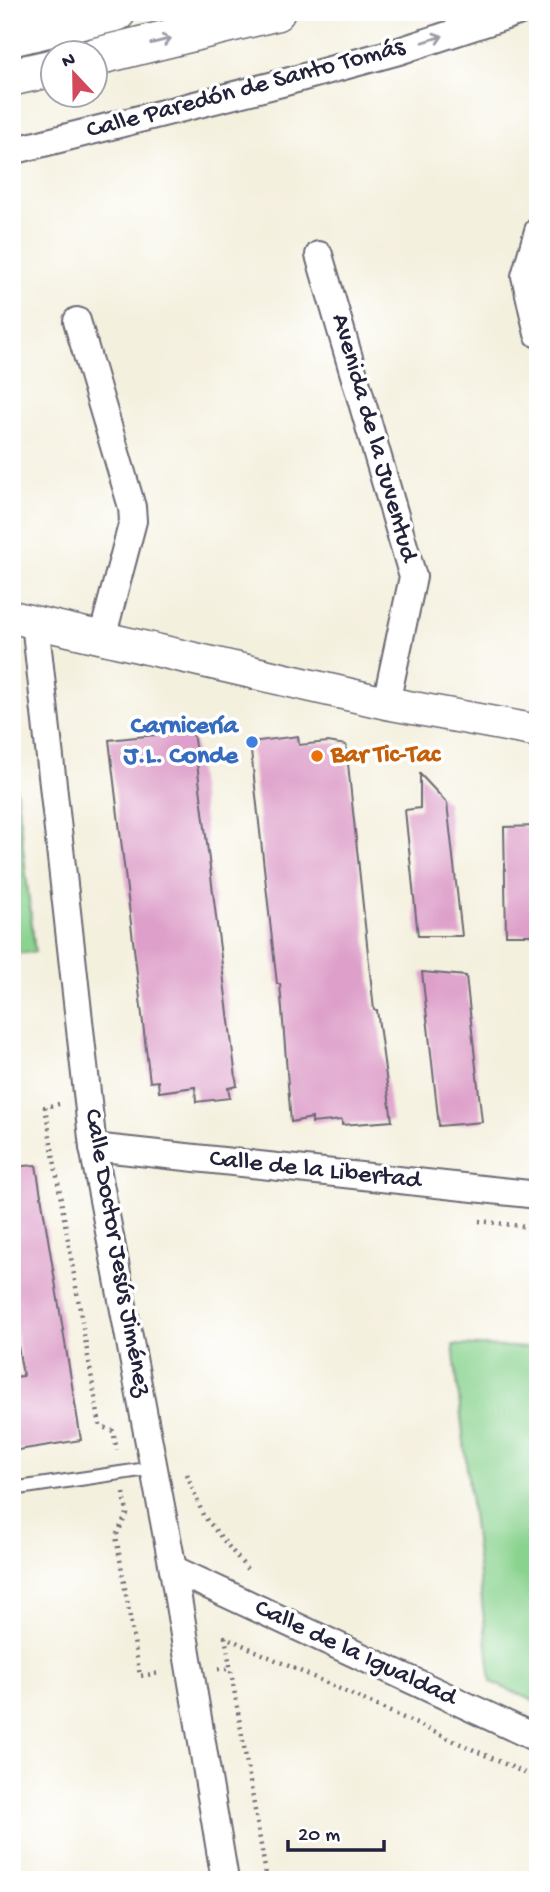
<svg xmlns="http://www.w3.org/2000/svg" width="550" height="1892" font-family="'Gochi Hand',sans-serif">
<style>
.green{fill:#8ad38f;stroke:#567a65;stroke-width:2}
.building{fill:#dea0ca}
.lines{fill:none;stroke-linecap:round;stroke-linejoin:round}
.service-casing{stroke:#6c6a74;stroke-width:16}
.minor-casing{stroke:#6c6a74;stroke-width:30}
.tertiary-casing{stroke:#6c6a74;stroke-width:35}
.secondary-casing{stroke:#6c6a74;stroke-width:40}
.path{stroke:#6c6a74;stroke-width:4.5;stroke-dasharray:2 5;stroke-linecap:butt}
.service{stroke:#fff;stroke-width:12}
.minor{stroke:#fff;stroke-width:26}
.tertiary{stroke:#fff;stroke-width:32}
.secondary{stroke:#fff;stroke-width:37}
.oneway{stroke:#9c9ca7}
.shop-dot{fill:#3f7fe0;stroke:#fff;stroke-width:2.5}
.food-dot{fill:#e8710a;stroke:#fff;stroke-width:2.5}
.labels{text-anchor:middle;dominant-baseline:central;stroke-width:7;stroke-linejoin:round;paint-order:stroke}
.street-label{font-size:26px;fill:#22223b;stroke:#fff}
.shop-label{font-size:26px;font-weight:bold;fill:#366cbe;stroke:#fff;text-anchor:end}
.food-label{font-size:26px;font-weight:bold;fill:#c56008;stroke:#fff;text-anchor:start}
</style>
<rect width="100%" height="100%" fill="#fff"/>
<filter id="ink" filterUnits="userSpaceOnUse"><feTurbulence type="fractalNoise" baseFrequency=".0143" numOctaves="2"/><feDisplacementMap in="SourceGraphic" scale="14" xChannelSelector="R" yChannelSelector="G"/><feConvolveMatrix kernelMatrix="1 2 1 2 8 2 1 2 1" color-interpolation-filters="sRGB"/></filter>
<filter id="wash" filterUnits="userSpaceOnUse"><feTurbulence type="fractalNoise" baseFrequency=".00686" numOctaves="4" result="noise"/><feDisplacementMap in="SourceGraphic" scale="28" xChannelSelector="R" yChannelSelector="G"/><feGaussianBlur stdDeviation="1.57" result="paint"/><feColorMatrix in="noise" values="0 0 0 0 0 0 0 0 0 0 0 0 0 0 0 0 0 1.4 0 .05"/><feComposite in="paint" operator="in"/></filter>
<g filter="url(#wash)">
<rect width="100%" height="100%" fill="#f4f0de"/>
<!-- green -->
<g class="green">
<polygon points="12,752 35,952 12,954"/>
<polygon points="453,1345 538,1348 538,1703 491,1682"/>
</g>
<g id="blocks">
<!-- building -->
<g class="building">
<polygon points="193,731 237,1086 228,1088 230,1098 196,1102 195,1087 159,1092 158,1081 150,1082 109,740"/>
<polygon points="298,736 299,745 328,742 346,745 374,1010 377,1010 392,1121 342,1125 342,1120 312,1123 312,1118 291,1122 280,984 277,984 250,742"/>
<polygon points="420,774 447,803 462,936 418,936 405,810 420,808"/>
<polygon points="538,826 538,935 506,935 504,827"/>
<polygon points="422,972 466,976 482,1122 439,1126"/>
<polygon points="36,1165 81,1440 12,1451 12,1377 23,1376 12,1309 12,1167"/>
</g>
</g>
</g>
<g filter="url(#ink)">
<use href="#blocks" fill-opacity="0" stroke="#6c6a74" stroke-width="2"/>
<g class="lines">
<!-- service casing -->
<g class="service-casing">
<polyline id="service" points="12,1489 154,1468"/>
</g>
<!-- minor casing -->
<g class="minor-casing">
<g id="minor">
<polyline points="12,151 282,83 399,51 518,12"/>
<polyline points="538,231 525,276 538,334"/>
<polyline points="319,255 413,577 386,703"/>
<polyline points="77,321 132,507 133,521 102,638"/>
<polyline points="35,622 93,1147 173,1569 225,1880"/>
<polyline points="93,1147 538,1195"/>
<polyline points="173,1569 538,1739"/>
</g>
</g>
<!-- tertiary casing -->
<g class="tertiary-casing">
<polyline id="tertiary" points="12,617 386,703 538,731"/>
</g>
<!-- secondary casing -->
<g class="secondary-casing">
<g id="secondary">
<polyline points="12,37 117,12"/>
<polyline points="94,57 276,12"/>
<polyline points="12,77 52,68"/>
</g>
</g>
<!-- path -->
<g class="path">
<polyline points="59,1104 45,1107 100,1426 113,1431 117,1450"/>
<polyline points="479,1221 538,1228"/>
<polyline points="187,1474 203,1515 247,1569"/>
<polyline points="124,1493 127,1514 116,1536 140,1676 161,1673"/>
<polyline points="218,1669 232,1669"/>
<polyline points="267,1880 225,1637 538,1779"/>
</g>
<!-- service -->
<use href="#service" class="service"/>
<!-- minor -->
<use href="#minor" class="minor"/>
<!-- tertiary -->
<use href="#tertiary" class="tertiary"/>
<!-- secondary -->
<use href="#secondary" class="secondary"/>
</g>
<!-- one-way arrows -->
<defs><path id="oneway-shaft" d="M-6 0H5M1.5-3L5.5 0L1.5 3" fill="none" stroke-width="1.6" stroke-linecap="round" stroke-linejoin="round" transform="scale(1.75)"/></defs>
<g class="oneway">
<use href="#oneway-shaft" transform="translate(433 39) rotate(-18)"/>
<use href="#oneway-shaft" transform="translate(161 41) rotate(-14)"/>
</g>
</g>
<!-- markers -->
<circle class="shop-dot" cx="252" cy="742" r="7"/>
<circle class="food-dot" cx="317" cy="756" r="7"/>
<g class="labels">
<!-- street labels -->
<g class="street-label">
<text transform="translate(246 90) rotate(-15)">Calle Paredón de Santo Tomás</text>
<text transform="translate(373 438) rotate(74)">Avenida de la Juventud</text>
<text transform="translate(315 1171) rotate(6)">Calle de la Libertad</text>
<text transform="translate(116 1253) rotate(80)">Calle Doctor Jesús Jiménez</text>
<text transform="translate(355 1654) rotate(25)">Calle de la Igualdad</text>
</g>
<!-- shop labels -->
<g class="shop-label">
<text x="238" y="727">Carnicería<tspan x="238" dy="30">J.L. Conde</tspan></text>
</g>
<!-- food labels -->
<g class="food-label">
<text x="331" y="756">Bar Tic-Tac</text>
</g>
</g>
<!-- margin -->
<rect width="550" height="1892" fill="none" stroke="#fff" stroke-width="42"/>
<!-- north arrow -->
<g transform="translate(74 74) rotate(338)"><circle r="33" fill="#ffffff" stroke="#a7a7b1" stroke-width="2"/>
<path d="M0-5L12 26L0 18L-12 26Z" fill="#d1495b"/>
<text y="-10" font-size="19" font-weight="bold" text-anchor="middle" fill="#22223b">N</text>
</g>
<!-- scale -->
<path d="M288 1840v10h96v-10" fill="none" stroke="#22223b" stroke-width="3.5"/>
<text x="298" y="1840" font-size="21" fill="#22223b" stroke="#ffffff" stroke-width="5" paint-order="stroke">20 m</text>
</svg>
